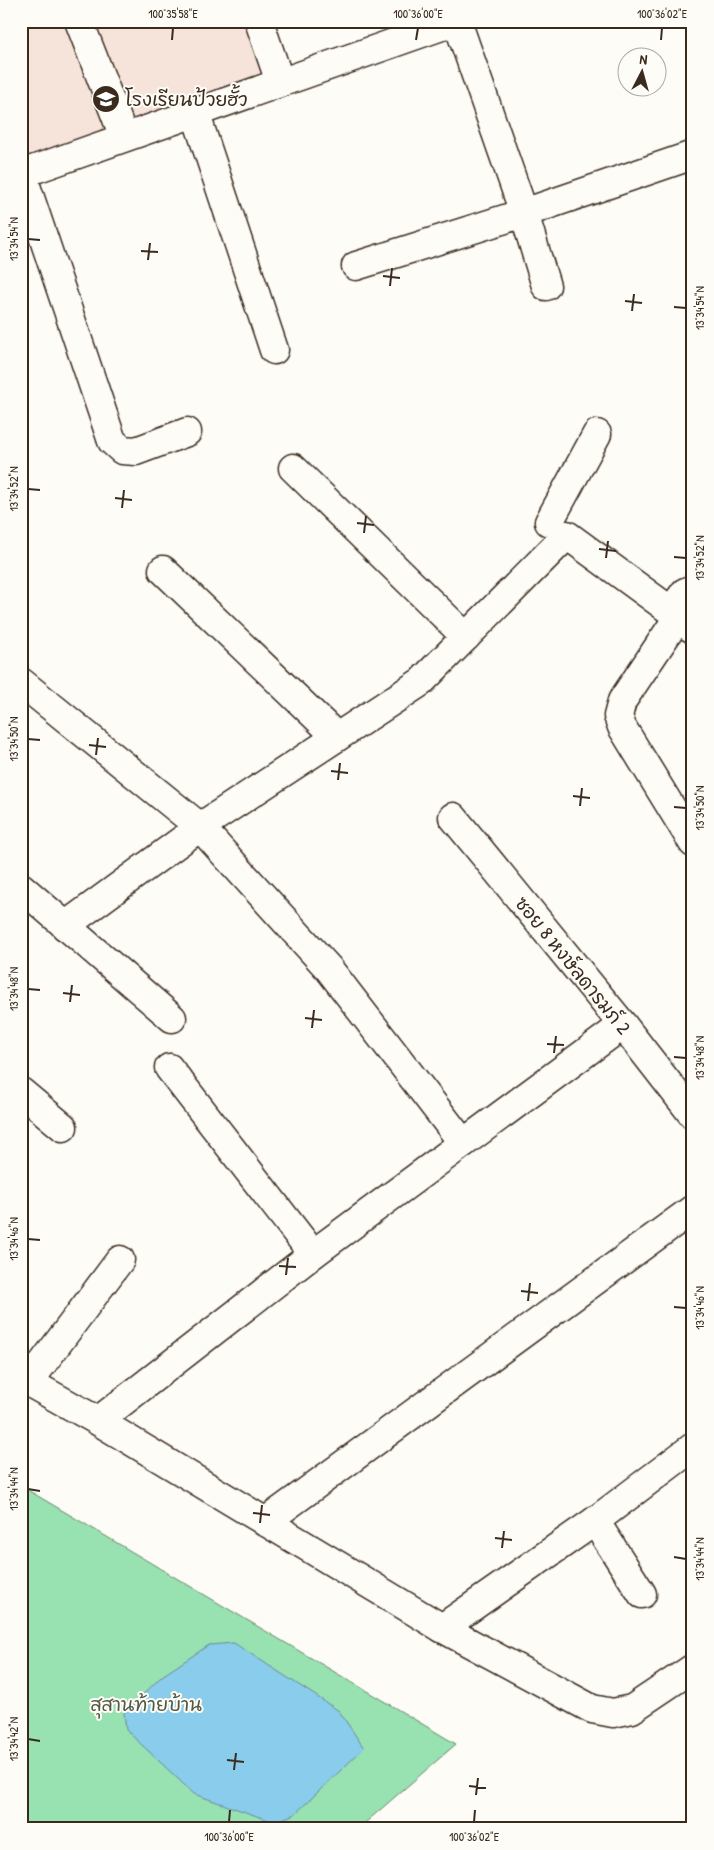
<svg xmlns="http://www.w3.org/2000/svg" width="714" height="1850" font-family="'Patrick Hand','Playpen Sans Thai',sans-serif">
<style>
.built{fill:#f6e4db}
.green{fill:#98e1b1;stroke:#6a8668}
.water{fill:#8acceb;stroke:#6a8b99}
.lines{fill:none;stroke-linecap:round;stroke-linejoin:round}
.minor-casing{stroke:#3b2a1e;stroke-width:31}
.minor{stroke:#fdfcf7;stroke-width:28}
.ticks{fill:none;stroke:#3b2a1e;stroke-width:2}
.labels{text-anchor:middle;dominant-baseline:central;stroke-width:4;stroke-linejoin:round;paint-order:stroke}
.poi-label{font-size:19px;fill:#3b2a1e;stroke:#fdfcf7;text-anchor:start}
.street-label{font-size:19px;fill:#3b2a1e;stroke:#fdfcf7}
.park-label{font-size:19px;fill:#525843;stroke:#fdfcf7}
.neatline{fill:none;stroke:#3b2a1e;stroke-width:2}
.ticks-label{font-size:12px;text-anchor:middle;fill:#3b2a1e}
</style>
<rect width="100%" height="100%" fill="#fdfcf7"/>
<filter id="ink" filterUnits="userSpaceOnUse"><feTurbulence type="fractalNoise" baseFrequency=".02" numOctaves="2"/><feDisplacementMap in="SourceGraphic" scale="10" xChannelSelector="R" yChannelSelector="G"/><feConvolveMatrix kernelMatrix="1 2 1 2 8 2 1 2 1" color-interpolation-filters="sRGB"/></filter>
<g filter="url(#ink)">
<!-- built -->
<polygon class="built" points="21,21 243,21 264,75 119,123 21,159"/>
<!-- green -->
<polygon class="green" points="21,1486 456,1744 358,1829 21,1829"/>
<!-- water -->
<polygon class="water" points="234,1643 339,1711 364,1748 295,1814 274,1822 194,1794 126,1730 124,1713 162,1676 209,1645"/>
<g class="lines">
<!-- minor casing -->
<g class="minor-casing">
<g id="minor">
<polyline points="79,21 124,137"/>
<polyline points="259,21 280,82"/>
<polyline points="457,21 524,213 546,286"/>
<polyline points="195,112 274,350"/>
<polyline points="21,174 456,21"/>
<polyline points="22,174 112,441 122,450 136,451 187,432"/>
<polyline points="356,266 524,213 693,155"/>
<polyline points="293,468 466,637"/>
<polyline points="549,522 597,434"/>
<polyline points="163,570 337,737"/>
<polyline points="671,611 685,592 693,589"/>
<polyline points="677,619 622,701 618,716 622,727 693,843"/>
<polyline points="21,682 200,827 329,969 463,1143"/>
<polyline points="453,817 623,1025 693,1115"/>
<polyline points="21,887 172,1018"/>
<polyline points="65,926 200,827 421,682 567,535 671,611 677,619 693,629"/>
<polyline points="169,1068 313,1254"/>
<polyline points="21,1092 63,1127"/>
<polyline points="21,1378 98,1421 442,1628 592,1709 613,1713 632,1709 693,1668"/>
<polyline points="28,1383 120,1260"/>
<polyline points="98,1421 313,1254 623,1025"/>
<polyline points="595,1521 642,1594"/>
<polyline points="265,1522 693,1209"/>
<polyline points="442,1628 595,1521 693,1447"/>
</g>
</g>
<!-- minor -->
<use href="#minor" class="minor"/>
</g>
</g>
<!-- ticks -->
<path class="ticks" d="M172,40L173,28M416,40L418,28M661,40L662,28M28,239L40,240M141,251L158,252M148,260L150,243M383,276L400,278M390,286L392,268M625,301L642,303M674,307L686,308M632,311L634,294M28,489L40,490M115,498L132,500M122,508L124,490M357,523L374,525M364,533L366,516M599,549L616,551M674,557L686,558M606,558L608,541M28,739L40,740M89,745L106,747M96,755L98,738M331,771L348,773M338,780L340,763M573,796L590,798M580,806L582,788M674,807L686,808M28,989L40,990M63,993L80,995M70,1002L72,985M305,1018L322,1020M312,1028L314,1010M547,1044L564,1045M554,1053L556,1036M674,1057L686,1058M28,1239L40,1240M279,1266L296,1267M286,1275L288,1258M521,1291L538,1293M528,1301L530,1283M674,1307L686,1308M28,1489L40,1491M253,1513L270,1515M260,1523L262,1505M495,1538L512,1540M502,1548L504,1531M674,1557L686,1559M28,1739L40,1741M227,1760L244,1762M234,1770L236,1753M469,1786L486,1788M476,1795L478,1778M229,1822L230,1810M474,1822L475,1810"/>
<!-- icons -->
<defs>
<g id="school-disc" transform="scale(1.4375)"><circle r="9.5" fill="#3b2a1e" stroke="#fdfcf7"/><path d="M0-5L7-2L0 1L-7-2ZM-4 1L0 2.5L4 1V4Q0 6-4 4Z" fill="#fff"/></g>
</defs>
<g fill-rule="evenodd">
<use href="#school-disc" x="106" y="99"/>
</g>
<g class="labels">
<!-- poi labels -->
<g class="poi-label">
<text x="125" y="99">โรงเรียนป้วยฮั้ว</text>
</g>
<!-- street labels -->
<g class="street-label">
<text transform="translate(573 965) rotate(51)">ซอย 8 หงษ์ลดารมภ์ 2</text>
</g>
<!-- park labels -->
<g class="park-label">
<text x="146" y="1704">สุสานท้ายบ้าน</text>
</g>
</g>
<!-- margin -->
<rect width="714" height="1850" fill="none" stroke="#fdfcf7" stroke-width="55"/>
<!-- north arrow -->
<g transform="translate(642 72) rotate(6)"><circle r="24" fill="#fdfcf7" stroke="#afa8a0"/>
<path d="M0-4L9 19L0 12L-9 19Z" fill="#3b2a1e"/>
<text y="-8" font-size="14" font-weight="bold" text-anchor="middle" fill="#3b2a1e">N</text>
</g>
<rect x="28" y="28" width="658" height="1794" class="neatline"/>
<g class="ticks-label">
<text x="173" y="18">100°35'58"E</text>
<text x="418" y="18">100°36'00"E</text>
<text x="662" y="18">100°36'02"E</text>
<text transform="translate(14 239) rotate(-90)" y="4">13°34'54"N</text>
<text transform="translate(700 308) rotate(-90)" y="4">13°34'54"N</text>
<text transform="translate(14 489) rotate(-90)" y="4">13°34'52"N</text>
<text transform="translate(700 558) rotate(-90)" y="4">13°34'52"N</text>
<text transform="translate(14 739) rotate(-90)" y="4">13°34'50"N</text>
<text transform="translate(700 808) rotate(-90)" y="4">13°34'50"N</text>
<text transform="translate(14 989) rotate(-90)" y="4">13°34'48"N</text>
<text transform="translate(700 1058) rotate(-90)" y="4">13°34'48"N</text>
<text transform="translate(14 1239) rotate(-90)" y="4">13°34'46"N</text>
<text transform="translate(700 1308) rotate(-90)" y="4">13°34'46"N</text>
<text transform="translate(14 1489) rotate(-90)" y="4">13°34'44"N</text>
<text transform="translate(700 1559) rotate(-90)" y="4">13°34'44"N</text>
<text transform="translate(14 1739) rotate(-90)" y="4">13°34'42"N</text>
<text x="229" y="1841">100°36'00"E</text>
<text x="474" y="1841">100°36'02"E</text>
</g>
</svg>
